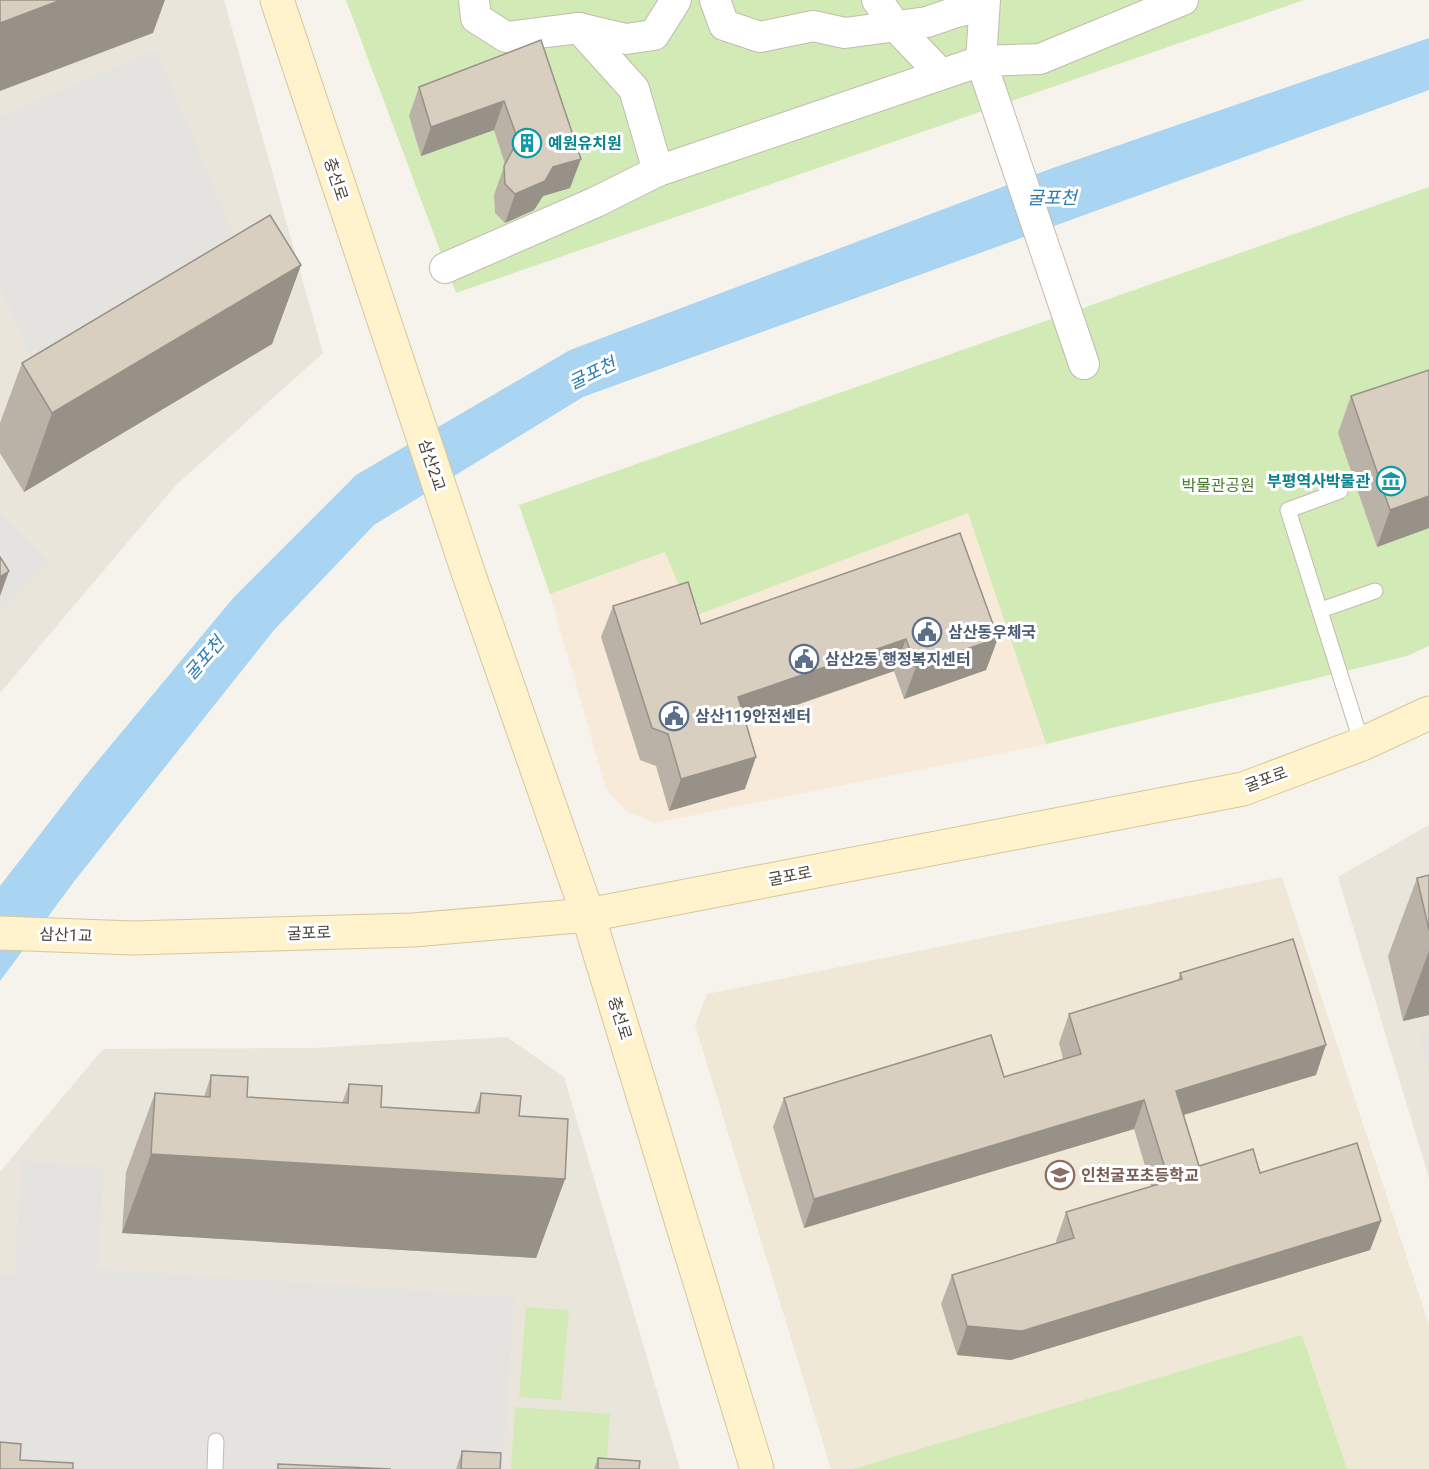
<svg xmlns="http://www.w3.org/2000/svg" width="1429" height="1469" font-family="Roboto,'Noto Sans KR',sans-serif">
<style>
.residential{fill:#eae5da}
.commercial{fill:#f7ead8}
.education{fill:#efe8d6}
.green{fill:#d2eab5}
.parking{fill:#e5e3e0}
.water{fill:#a9d4f2}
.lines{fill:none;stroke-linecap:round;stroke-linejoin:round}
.lane-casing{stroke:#c2bbae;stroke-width:17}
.street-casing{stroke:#c2bbae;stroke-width:32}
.secondary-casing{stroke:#d6c79b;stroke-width:35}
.lane{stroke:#fff;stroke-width:15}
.street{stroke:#fff;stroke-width:30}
.secondary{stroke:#fff3cd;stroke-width:33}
.wall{fill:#bab2a6}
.shaded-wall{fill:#979187}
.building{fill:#d8cfc1;stroke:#979187;stroke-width:1.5}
.labels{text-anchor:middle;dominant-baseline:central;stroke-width:6;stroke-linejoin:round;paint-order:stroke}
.culture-label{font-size:16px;font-weight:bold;fill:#0d838f;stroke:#fff;text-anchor:start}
.street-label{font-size:16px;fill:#4b4439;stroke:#fff}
.park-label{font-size:16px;fill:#4a7f2a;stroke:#fff}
.service-label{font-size:16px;font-weight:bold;fill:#4e5e75;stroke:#fff;text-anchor:start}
.education-label{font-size:16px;font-weight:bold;fill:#785e54;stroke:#fff;text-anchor:start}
.water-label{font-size:18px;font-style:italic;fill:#2e7ab2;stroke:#fff}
</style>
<rect width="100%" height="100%" fill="#f6f3ec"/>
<!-- residential -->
<g class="residential">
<polygon points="0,0 224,0 323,353 176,485 0,693"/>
<polygon points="1429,825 1429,1178 1338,877"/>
<polygon points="507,1037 564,1077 680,1469 0,1469 0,1172 103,1049 313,1048"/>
</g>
<!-- commercial -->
<polygon class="commercial" points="968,513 1046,744 655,823 626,811 606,789 550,594 666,552 693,616"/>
<!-- education -->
<polygon class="education" points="1282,877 1429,1325 1429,1469 831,1469 695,1025 707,994"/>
<!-- green -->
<g class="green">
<polygon points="346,0 1304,0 456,293"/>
<polygon points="1429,187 1429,646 1407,656 1046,744 968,513 692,617 665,552 550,594 519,505"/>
<polygon points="526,1307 569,1310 561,1400 519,1397"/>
<polygon points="1302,1335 1347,1469 853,1469"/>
<polygon points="515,1407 610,1414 606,1469 511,1469"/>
</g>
<!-- parking -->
<g class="parking">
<polygon points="156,50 248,269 32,360 0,285 0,116"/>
<polygon points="0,512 49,561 0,613"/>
<polygon points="1429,1032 1429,1071 1420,1034"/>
<polygon points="22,1161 104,1167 98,1269 514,1297 503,1469 0,1469 0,1275 14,1276"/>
</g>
<!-- water -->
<polygon class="water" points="1429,38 1429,90 583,397 374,525 274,630 76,879 0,981 0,886 86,775 234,597 356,475 570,350 1050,169"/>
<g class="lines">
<!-- lane casing -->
<g class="lane-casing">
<g id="lane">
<polyline points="1340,491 1288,510 1362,744"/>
<polyline points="1321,610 1375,591"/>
<polyline points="215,1469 216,1441"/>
</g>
</g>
<!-- street casing -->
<g class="street-casing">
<g id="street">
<polyline points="474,0 476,18 506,37 579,28 634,89 658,171"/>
<polyline points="715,0 724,25 760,37 813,26 845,33 927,22 956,12 984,6"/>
<polyline points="877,0 896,27 940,73"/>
<polyline points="985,0 981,61 1084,364"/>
<polyline points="579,28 626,39 654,35 676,0"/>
<polyline points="445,268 596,202 658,171 981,61 1040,59 1183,0"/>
</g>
</g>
<!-- secondary casing -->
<g class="secondary-casing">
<g id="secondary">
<polyline points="277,0 468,572 588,915 757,1469"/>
<polyline points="0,933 133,938 413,930 588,915 1243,789 1362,744 1429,713"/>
</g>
</g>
<!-- lane -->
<use href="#lane" class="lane"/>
<!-- street -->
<use href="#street" class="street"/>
<!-- secondary -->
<use href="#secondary" class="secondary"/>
</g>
<!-- wall -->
<g class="wall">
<polygon points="541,40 570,188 543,196 534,210 505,223 495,213 494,195 505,164 494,130 421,156 409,116 419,87"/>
<polygon points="301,265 272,344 24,492 0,453 0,423 22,363"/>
<polygon points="1351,396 1429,528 1377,547 1338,433"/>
<polygon points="613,606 701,624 998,638 986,670 904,699 894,671 746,723 745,789 669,811 656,766 640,760 601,637"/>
<polygon points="1429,875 1429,1015 1403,1021 1388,956 1417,878"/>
<polygon points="1180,973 1316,1075 1184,1115 1199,1166 1260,1173 1381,1221 1370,1250 1011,1360 957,1355 941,1304 952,1275 1056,1244 1056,1241 1066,1212 1151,1186 1134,1129 804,1228 773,1127 784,1098 1004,1077 1063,1059 1059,1043 1069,1014 1178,981"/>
<polygon points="211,1075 247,1097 342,1103 349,1084 381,1107 474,1113 481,1093 519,1116 565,1179 536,1258 122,1233 126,1172 155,1093 204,1097"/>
<polygon points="462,1451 500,1469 456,1469"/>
<polygon points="598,1458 639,1469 594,1469"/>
</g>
<!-- shaded-wall -->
<g class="shaded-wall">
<polygon points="61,0 165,0 153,33 0,91 0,23"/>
<polygon points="504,101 494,130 421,156 431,127"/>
<polygon points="581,159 570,188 543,196 534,210 505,223 515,194 553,167"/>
<polygon points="301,265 272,344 24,492 52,413"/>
<polygon points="1429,496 1429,528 1377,547 1390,510"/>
<polygon points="9,571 0,596 0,577"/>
<polygon points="998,638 986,670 904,699 916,667"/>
<polygon points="906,639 894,671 726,729 738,697"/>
<polygon points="756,757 745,789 669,811 681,779"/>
<polygon points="1429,951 1429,1015 1403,1021"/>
<polygon points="1326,1045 1316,1075 1166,1120 1176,1091"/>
<polygon points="1144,1100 1134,1129 804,1228 814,1199"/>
<polygon points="151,1154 565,1179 536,1258 122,1233"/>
<polygon points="1381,1221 1370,1250 1011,1360 957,1355 967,1326"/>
</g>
<!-- building -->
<g class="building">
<polygon points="0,0 61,0 0,23"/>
<polygon points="541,40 581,159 553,167 545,181 515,194 505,184 504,166 518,140 504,101 431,127 419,87"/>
<polygon points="270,215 301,265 52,413 22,363"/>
<polygon points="1429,370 1429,496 1390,510 1351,396"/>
<polygon points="960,533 998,638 916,667 906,639 738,697 756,757 681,779 668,734 652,728 613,606 688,582 701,624"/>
<polygon points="0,557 9,571 0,577"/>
<polygon points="1429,875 1429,930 1417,878"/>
<polygon points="1293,939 1326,1045 1176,1091 1199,1166 1253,1149 1260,1173 1357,1143 1381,1221 1022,1331 967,1326 952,1275 1074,1238 1066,1212 1169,1181 1144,1100 814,1199 784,1098 991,1035 1004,1077 1081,1054 1069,1014 1182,979 1180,973"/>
<polygon points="211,1075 248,1077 247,1097 348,1103 349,1084 382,1086 381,1107 479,1113 481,1093 521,1096 519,1116 568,1119 565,1179 151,1154 155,1093 210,1097"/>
<polygon points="0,1442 21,1444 20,1460 73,1463 73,1469 0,1469"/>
<polygon points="462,1451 501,1453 500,1469 461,1469"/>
<polygon points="598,1458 640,1461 639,1469 598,1469"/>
<polygon points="278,1464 391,1469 278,1469"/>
</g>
<!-- icons -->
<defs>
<g id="building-ring" transform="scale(1.5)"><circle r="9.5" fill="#fff" stroke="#0f9aa8" stroke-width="1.5"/><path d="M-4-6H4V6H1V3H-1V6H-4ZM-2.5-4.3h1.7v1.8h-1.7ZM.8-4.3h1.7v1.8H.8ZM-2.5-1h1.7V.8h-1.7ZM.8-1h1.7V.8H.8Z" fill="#0f9aa8"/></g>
<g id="museum-ring" transform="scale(1.5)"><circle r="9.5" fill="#fff" stroke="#0f9aa8" stroke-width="1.5"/><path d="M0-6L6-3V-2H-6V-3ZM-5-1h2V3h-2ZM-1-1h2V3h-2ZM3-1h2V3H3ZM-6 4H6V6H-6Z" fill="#0f9aa8"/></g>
<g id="civic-ring" transform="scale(1.5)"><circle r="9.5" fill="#fff" stroke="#5c6f8a" stroke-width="1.5"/><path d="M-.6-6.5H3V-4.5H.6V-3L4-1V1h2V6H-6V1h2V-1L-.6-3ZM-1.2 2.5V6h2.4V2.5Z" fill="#5c6f8a"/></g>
<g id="school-ring" transform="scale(1.5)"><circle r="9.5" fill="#fff" stroke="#8d6e63" stroke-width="1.5"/><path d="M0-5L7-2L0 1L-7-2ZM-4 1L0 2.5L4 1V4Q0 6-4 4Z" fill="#8d6e63"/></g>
</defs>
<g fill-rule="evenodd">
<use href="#building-ring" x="527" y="143"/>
<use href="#museum-ring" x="1391" y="481"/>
<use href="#civic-ring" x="927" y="632"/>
<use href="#civic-ring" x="804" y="659"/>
<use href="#civic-ring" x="674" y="716"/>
<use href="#school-ring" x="1060" y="1175"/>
</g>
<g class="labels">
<!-- culture labels -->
<g class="culture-label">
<text x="548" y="143">예원유치원</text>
<text x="1370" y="481" text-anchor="end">부평역사박물관</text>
</g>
<!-- street labels -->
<g class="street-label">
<text transform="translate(336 179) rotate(72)">충선로</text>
<text transform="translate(432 465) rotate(72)">삼산2교</text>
<text transform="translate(1266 779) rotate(-20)">굴포로</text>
<text transform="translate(790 876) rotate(-11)">굴포로</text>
<text transform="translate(309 933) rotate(-2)">굴포로</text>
<text transform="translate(66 935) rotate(2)">삼산1교</text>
<text transform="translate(620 1018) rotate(73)">충선로</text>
</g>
<!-- park labels -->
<g class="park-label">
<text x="1218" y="485">박물관공원</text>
</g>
<!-- service labels -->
<g class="service-label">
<text x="948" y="632">삼산동우체국</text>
<text x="825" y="659">삼산2동 행정복지센터</text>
<text x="695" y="716">삼산119안전센터</text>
</g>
<!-- education labels -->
<g class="education-label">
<text x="1081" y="1175">인천굴포초등학교</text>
</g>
<!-- water labels -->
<g class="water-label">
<text x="1052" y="197">굴포천</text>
<text transform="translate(592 373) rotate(-26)">굴포천</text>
<text transform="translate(204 658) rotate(-49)">굴포천</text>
</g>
</g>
</svg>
